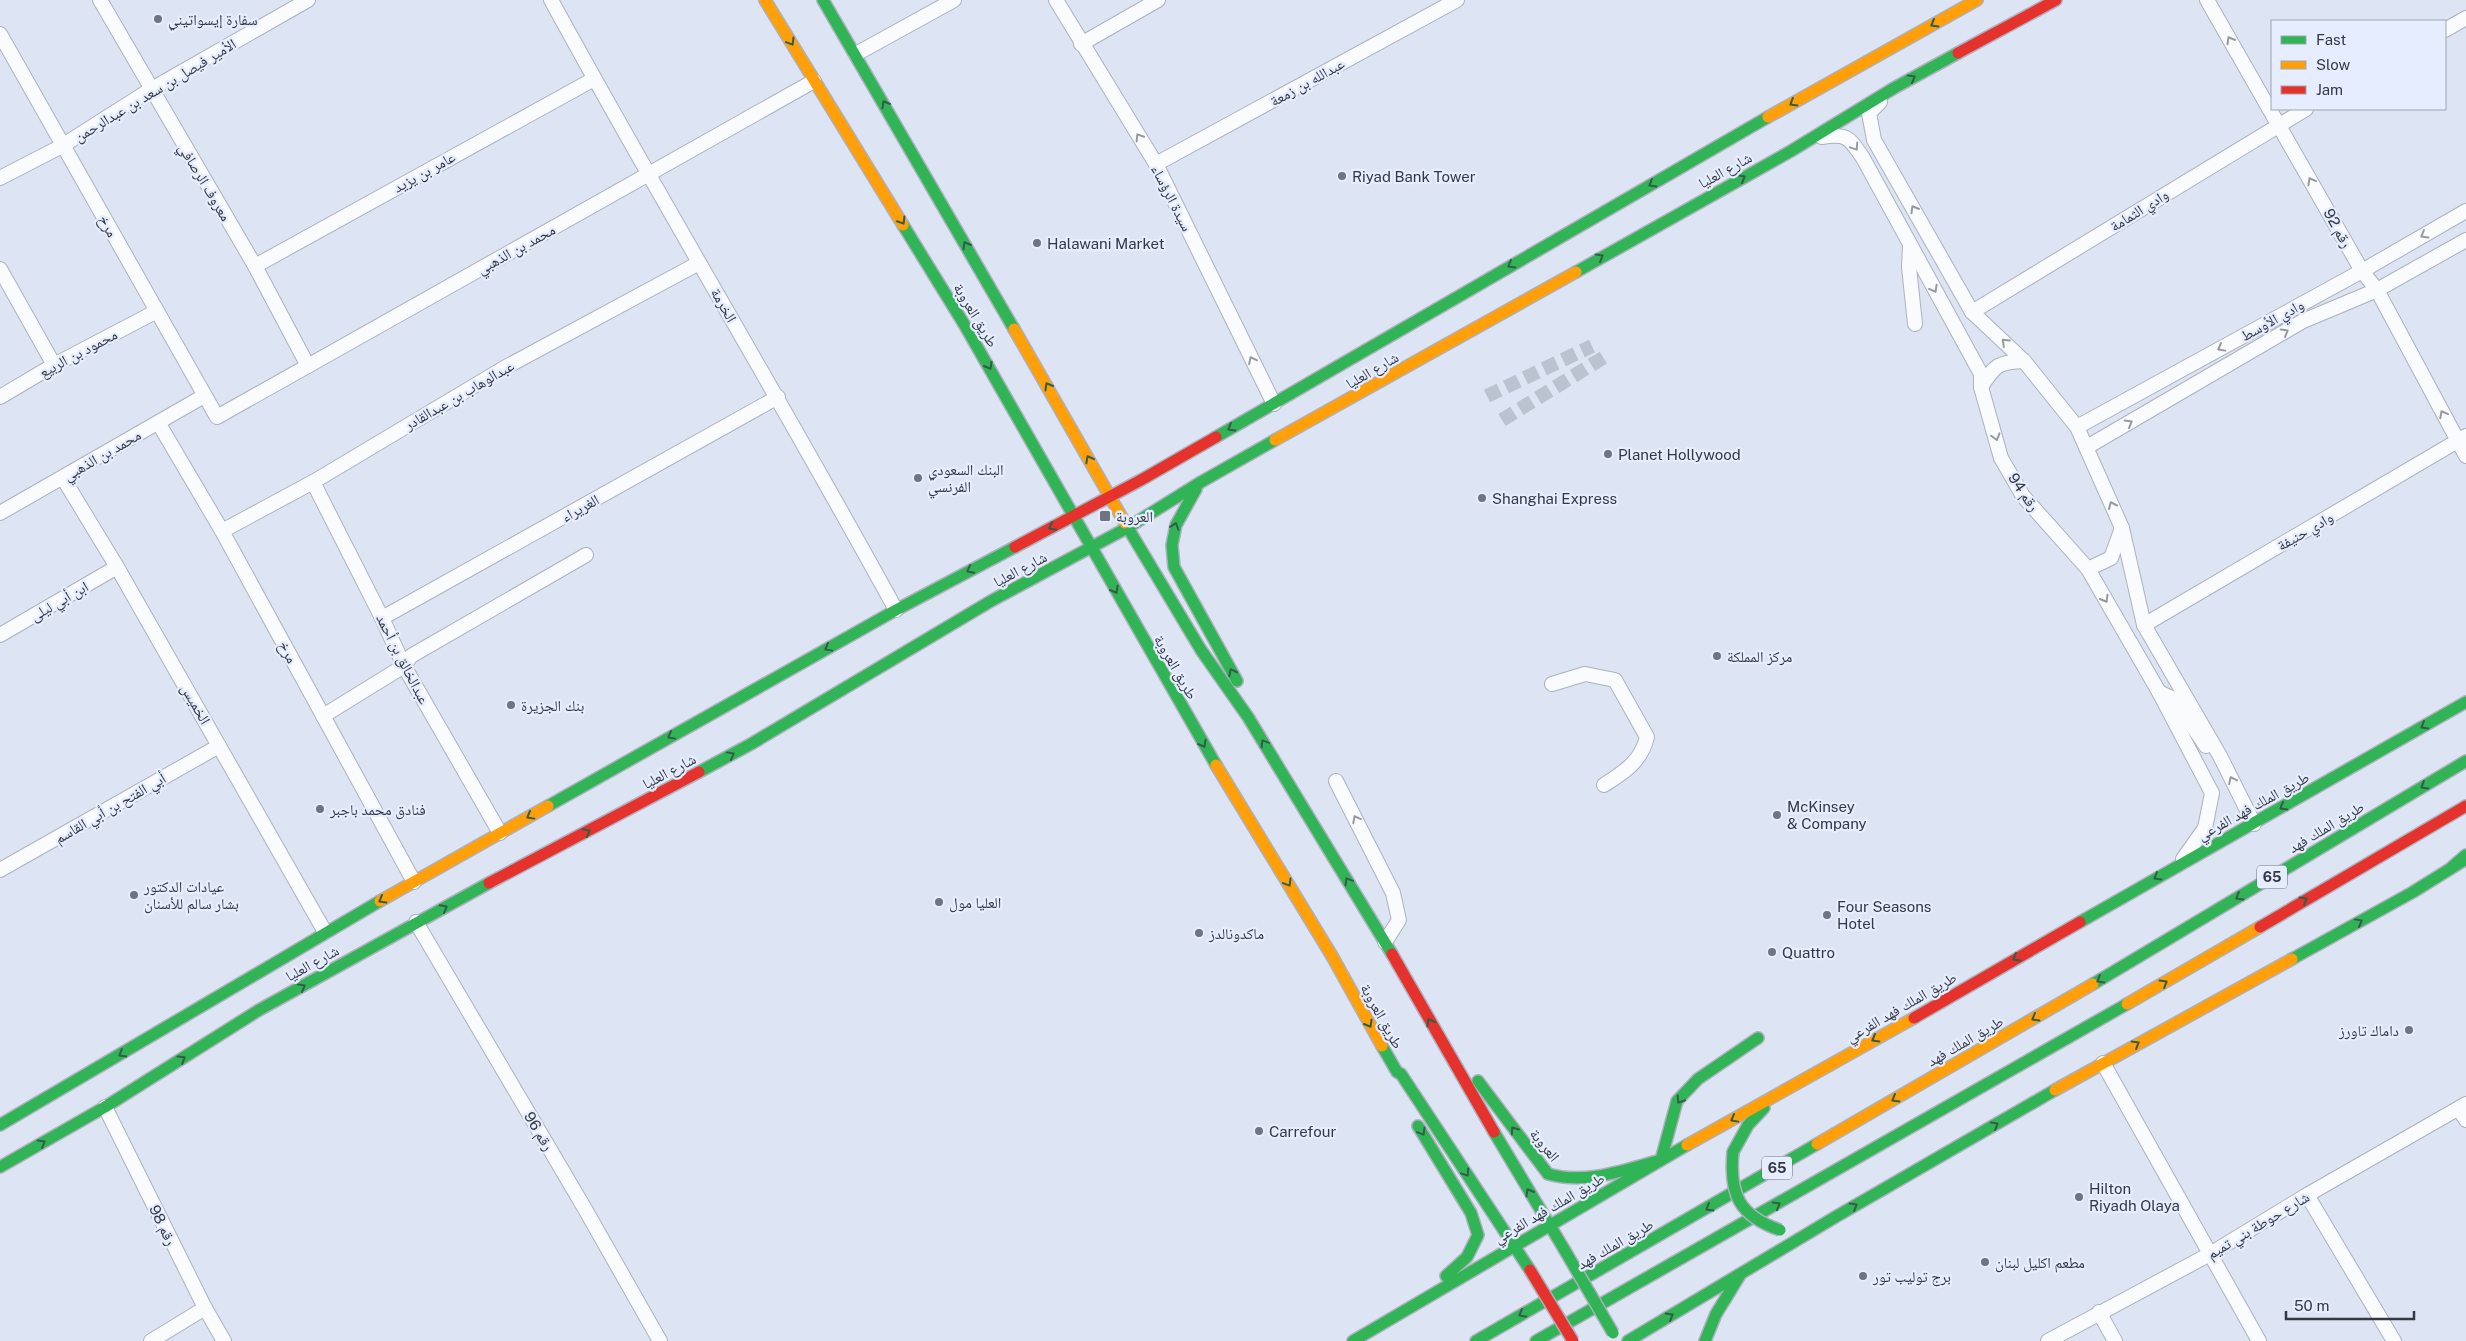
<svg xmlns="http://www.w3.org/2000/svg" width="2466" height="1341" font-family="'Public Sans','Noto Naskh Arabic',sans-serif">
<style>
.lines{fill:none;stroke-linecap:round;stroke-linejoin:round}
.street-tunnel{stroke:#bbc2d0;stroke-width:14;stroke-dasharray:14 7;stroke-linecap:butt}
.street-casing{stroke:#acb1bd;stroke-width:16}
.fast-casing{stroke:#acb1bd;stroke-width:14}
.slow-casing{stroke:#acb1bd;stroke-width:14}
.jam-casing{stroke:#acb1bd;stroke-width:14}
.street{stroke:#fafbfd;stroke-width:14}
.fast{stroke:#30b455;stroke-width:11}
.slow{stroke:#ff9f0a;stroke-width:11}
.jam{stroke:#e5322d;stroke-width:11}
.fast-bridge-casing{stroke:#acb1bd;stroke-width:14;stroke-linecap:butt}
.jam-bridge-casing{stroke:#acb1bd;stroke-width:14;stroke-linecap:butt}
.fast-bridge{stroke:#30b455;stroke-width:11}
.jam-bridge{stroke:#e5322d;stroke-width:11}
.oneway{stroke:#325d48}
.oneway2{stroke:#969aa0}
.poi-dot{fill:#6e7480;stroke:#e6edfe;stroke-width:2}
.labels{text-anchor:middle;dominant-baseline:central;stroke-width:4.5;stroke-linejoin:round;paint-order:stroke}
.shield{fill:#e6edfe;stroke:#696e7a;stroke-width:1}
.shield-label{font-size:14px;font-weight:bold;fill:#333842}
.poi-label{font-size:15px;fill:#333842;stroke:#e6edfe;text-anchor:start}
.street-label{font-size:15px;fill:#333842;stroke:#e6edfe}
</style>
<rect width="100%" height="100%" fill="#dde4f3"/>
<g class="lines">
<!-- street-tunnel -->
<g class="street-tunnel">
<polyline points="1487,396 1592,346"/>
<polyline points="1502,420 1606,356"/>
</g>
<!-- street casing -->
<g class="street-casing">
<g id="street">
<polyline points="100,0 255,266 308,366"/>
<path d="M551,0C663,205 784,405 896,610"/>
<polyline points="1056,0 1156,164 1274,404"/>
<polyline points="2207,0 2362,271 2377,290 2466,456"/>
<polyline points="2445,30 2466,18"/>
<polyline points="0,34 217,417 814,81"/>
<polyline points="1081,44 1158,0"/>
<polyline points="856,54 954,0"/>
<polyline points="1880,102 1869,113 1874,140 1972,312 2024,361 2077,427 2122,528 2144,625 2220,756 2254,824"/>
<path d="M1822,137C1848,133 1849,138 1863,158L1981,374V387L2001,458L2023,496L2088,569L2159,692L2212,793L2205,828L2183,859"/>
<polyline points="1156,164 1457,0"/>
<polyline points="0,178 62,146 150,90 308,0"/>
<polyline points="1910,246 1909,267 1915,324"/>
<polyline points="255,266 594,79"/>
<polyline points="0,269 54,365"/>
<polyline points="1972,312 2306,109"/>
<path d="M1981,387C1995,365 1998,362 2024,361"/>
<polyline points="0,397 54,365 157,311"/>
<polyline points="159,424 222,531 414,882"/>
<polyline points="2077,427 2362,271 2466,211"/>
<polyline points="2087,447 2303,321 2377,290 2466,240"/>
<polyline points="63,478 117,567 325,932"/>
<polyline points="313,482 382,618 404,666 500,833"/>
<polyline points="0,513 204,396"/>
<polyline points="222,531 313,482 504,368 699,263"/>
<polyline points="2088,569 2111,558 2122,528"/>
<polyline points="382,618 778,397"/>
<polyline points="2144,625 2466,436"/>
<polyline points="0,635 117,567"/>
<path d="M1552,684L1585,674L1615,680L1647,737C1641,762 1624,772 1604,785"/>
<polyline points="2159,692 2174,699 2206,746"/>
<polyline points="323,716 404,666 411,656 586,555"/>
<polyline points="1336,781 1393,893 1399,920 1385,942"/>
<polyline points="0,870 219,746"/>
<polyline points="416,922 585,1209 660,1341"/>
<polyline points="2103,1063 2259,1341"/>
<polyline points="105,1107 205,1308 224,1341"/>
<polyline points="2459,1109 2466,1120"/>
<polyline points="2307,1195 2394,1341"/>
<polyline points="2099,1312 2115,1341"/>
<polyline points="151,1341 205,1308"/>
<polyline points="2048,1341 2210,1254 2307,1195 2466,1104"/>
</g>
</g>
<!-- fast casing -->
<g class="fast-casing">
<g id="fast">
<polyline points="823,0 1014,329"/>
<polyline points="903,225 964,324 1216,765"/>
<polyline points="1576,272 1791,151 1894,88 1958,53"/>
<polyline points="1216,437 1768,117"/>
<polyline points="1196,489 1176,525 1172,545 1174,567 1237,681"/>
<polyline points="1125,523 1201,650 1248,717 1392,954"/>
<polyline points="699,772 751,744 991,601 1127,528 1201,482 1275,440"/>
<polyline points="548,806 896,610 1015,547"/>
<polyline points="2452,867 2466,855"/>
<polyline points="2080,922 2466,702"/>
<polyline points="2292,959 2413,892 2466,859"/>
<polyline points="2093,984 2466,761"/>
<polyline points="1382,1046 1397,1072 1401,1074 1530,1270"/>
<path d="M1478,1081L1548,1174C1587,1185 1623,1170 1661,1160L1677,1101L1698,1079L1758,1038"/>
<polyline points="0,1125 380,901"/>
<polyline points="1418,1126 1471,1213 1478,1235 1467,1257 1446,1276"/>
<polyline points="1494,1132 1564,1249"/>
<polyline points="1733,1152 1748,1125 1764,1108"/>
<polyline points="0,1167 105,1107 259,1010 489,883"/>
<polyline points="1353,1341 1687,1145"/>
<polyline points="1476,1341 1817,1144"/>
<polyline points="1536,1341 2127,1004"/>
<polyline points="1628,1341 1837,1216 2055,1090"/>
<polyline points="1705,1341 1716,1314 1740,1275"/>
</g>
</g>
<!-- slow casing -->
<g class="slow-casing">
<g id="slow">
<polyline points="765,0 903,225"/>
<polyline points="1768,117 1977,0"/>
<polyline points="1014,329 1125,523"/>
<polyline points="1275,440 1576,272"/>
<polyline points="1216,765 1332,956 1382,1046"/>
<polyline points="380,901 548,806"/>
<polyline points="2127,1004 2260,927"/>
<polyline points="2055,1090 2292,959"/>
<polyline points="1817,1144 2093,984"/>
<polyline points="1687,1145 1914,1018"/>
</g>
</g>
<!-- jam casing -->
<g class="jam-casing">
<g id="jam">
<polyline points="1958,53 2056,0"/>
<polyline points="1015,547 1141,480 1216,437"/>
<polyline points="489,883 699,772"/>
<polyline points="2260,927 2466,806"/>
<polyline points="1392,954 1494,1132"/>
<polyline points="1914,1018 2080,922"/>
</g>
</g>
<!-- street -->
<use href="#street" class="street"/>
<!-- fast -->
<use href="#fast" class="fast"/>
<!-- slow -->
<use href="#slow" class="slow"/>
<!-- jam -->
<use href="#jam" class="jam"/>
<!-- fast-bridge casing -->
<g class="fast-bridge-casing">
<g id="fast-bridge">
<path d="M1733,1152C1729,1194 1739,1216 1780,1230"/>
<polyline points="1564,1249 1613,1333"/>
</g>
</g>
<!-- jam-bridge casing -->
<g class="jam-bridge-casing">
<polyline id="jam-bridge" points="1530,1270 1573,1341"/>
</g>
<!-- fast-bridge -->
<use href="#fast-bridge" class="fast-bridge"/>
<!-- jam-bridge -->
<use href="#jam-bridge" class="jam-bridge"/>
</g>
<!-- one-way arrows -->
<defs><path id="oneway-chevron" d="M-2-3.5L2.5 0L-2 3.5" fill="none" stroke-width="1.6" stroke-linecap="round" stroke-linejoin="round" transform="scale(1.25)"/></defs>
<g class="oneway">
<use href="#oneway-chevron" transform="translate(1934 24) rotate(150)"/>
<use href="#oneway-chevron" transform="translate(791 42) rotate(59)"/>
<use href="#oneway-chevron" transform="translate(1912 78) rotate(-29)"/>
<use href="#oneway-chevron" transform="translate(1793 103) rotate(149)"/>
<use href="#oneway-chevron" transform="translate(885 104) rotate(-120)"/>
<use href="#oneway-chevron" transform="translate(1742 178) rotate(-29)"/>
<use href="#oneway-chevron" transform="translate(1652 184) rotate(150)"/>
<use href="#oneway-chevron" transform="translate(902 221) rotate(58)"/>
<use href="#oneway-chevron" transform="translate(966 245) rotate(-120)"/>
<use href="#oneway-chevron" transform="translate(1600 257) rotate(-30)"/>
<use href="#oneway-chevron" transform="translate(1511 265) rotate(150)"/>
<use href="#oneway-chevron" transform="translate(989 366) rotate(60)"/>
<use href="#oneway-chevron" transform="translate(1048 386) rotate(-120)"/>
<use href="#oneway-chevron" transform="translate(1231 428) rotate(150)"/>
<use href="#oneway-chevron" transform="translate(1089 459) rotate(-118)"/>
<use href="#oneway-chevron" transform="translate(1175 526) rotate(-71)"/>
<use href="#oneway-chevron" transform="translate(1052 527) rotate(152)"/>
<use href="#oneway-chevron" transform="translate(970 570) rotate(152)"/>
<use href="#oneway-chevron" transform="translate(1115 590) rotate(60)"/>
<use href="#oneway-chevron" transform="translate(828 648) rotate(151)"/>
<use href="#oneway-chevron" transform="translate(1232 672) rotate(-117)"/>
<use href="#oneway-chevron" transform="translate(2424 726) rotate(150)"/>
<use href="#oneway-chevron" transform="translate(671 736) rotate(151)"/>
<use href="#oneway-chevron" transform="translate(1264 743) rotate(-121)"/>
<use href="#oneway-chevron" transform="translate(1203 744) rotate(60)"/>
<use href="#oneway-chevron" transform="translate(731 755) rotate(-29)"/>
<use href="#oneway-chevron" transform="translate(2424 786) rotate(149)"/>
<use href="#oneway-chevron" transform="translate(2283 807) rotate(150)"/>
<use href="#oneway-chevron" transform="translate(530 816) rotate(151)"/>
<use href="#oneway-chevron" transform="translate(587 832) rotate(-28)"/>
<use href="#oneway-chevron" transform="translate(2157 877) rotate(150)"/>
<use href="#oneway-chevron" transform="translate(1348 881) rotate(-121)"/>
<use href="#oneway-chevron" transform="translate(1288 883) rotate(59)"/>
<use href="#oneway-chevron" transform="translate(2239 897) rotate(149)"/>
<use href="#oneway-chevron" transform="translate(382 900) rotate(150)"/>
<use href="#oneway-chevron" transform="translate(2304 900) rotate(-31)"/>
<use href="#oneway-chevron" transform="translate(444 908) rotate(-28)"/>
<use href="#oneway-chevron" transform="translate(2359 922) rotate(-29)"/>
<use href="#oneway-chevron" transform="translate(2016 958) rotate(150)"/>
<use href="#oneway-chevron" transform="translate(2100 980) rotate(149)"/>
<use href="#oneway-chevron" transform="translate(2164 983) rotate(-31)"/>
<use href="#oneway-chevron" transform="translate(302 987) rotate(-29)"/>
<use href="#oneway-chevron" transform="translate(2035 1018) rotate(150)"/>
<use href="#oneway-chevron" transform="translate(1430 1022) rotate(-119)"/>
<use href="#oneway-chevron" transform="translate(1369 1024) rotate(60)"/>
<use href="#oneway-chevron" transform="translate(1875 1039) rotate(150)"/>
<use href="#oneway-chevron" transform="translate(2136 1044) rotate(-30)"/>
<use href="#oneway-chevron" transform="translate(122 1054) rotate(150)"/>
<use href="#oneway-chevron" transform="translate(182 1059) rotate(-32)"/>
<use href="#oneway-chevron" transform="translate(1895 1099) rotate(150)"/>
<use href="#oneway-chevron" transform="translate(1680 1100) rotate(123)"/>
<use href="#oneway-chevron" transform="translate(1734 1119) rotate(151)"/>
<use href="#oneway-chevron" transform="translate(1995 1125) rotate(-30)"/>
<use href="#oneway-chevron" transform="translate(1514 1130) rotate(-125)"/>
<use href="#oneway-chevron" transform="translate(1422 1132) rotate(59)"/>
<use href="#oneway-chevron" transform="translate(42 1143) rotate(-30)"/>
<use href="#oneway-chevron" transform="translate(1466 1173) rotate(56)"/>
<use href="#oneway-chevron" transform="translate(1529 1192) rotate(-120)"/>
<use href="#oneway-chevron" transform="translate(1777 1205) rotate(-30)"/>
<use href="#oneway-chevron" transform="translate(1854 1206) rotate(-30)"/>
<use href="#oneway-chevron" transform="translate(1709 1208) rotate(150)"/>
<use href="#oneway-chevron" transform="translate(1522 1314) rotate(150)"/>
<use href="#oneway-chevron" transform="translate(1670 1316) rotate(-30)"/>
</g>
<g class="oneway2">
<use href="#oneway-chevron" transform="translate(2230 40) rotate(-120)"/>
<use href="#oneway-chevron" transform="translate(1139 137) rotate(-122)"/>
<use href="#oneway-chevron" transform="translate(1855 147) rotate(56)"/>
<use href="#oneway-chevron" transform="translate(2311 181) rotate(-119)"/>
<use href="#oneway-chevron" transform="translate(1914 209) rotate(-120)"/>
<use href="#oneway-chevron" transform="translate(2424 235) rotate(150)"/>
<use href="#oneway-chevron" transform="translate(1934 289) rotate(61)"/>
<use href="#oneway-chevron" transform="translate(2285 332) rotate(-30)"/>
<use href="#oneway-chevron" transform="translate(2005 342) rotate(-137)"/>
<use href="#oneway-chevron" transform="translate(2221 348) rotate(151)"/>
<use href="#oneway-chevron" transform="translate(1252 360) rotate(-116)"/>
<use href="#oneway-chevron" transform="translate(2443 414) rotate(-118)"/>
<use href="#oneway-chevron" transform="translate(2129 423) rotate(-30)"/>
<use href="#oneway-chevron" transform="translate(1996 437) rotate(74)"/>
<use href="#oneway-chevron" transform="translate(2112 505) rotate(-114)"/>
<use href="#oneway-chevron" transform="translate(2105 599) rotate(60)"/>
<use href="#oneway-chevron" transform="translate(2232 780) rotate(-116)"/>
<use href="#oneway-chevron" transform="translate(1356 819) rotate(-118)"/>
</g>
<!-- markers -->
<g class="poi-dot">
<circle cx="158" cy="19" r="5"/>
<circle cx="1342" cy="176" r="5"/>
<circle cx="1037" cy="243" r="5"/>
<circle cx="1608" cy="454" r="5"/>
<circle cx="918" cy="478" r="5"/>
<circle cx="1482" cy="498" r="5"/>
<rect x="1099" y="510" width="12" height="12" rx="2.5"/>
<circle cx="1717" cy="656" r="5"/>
<circle cx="511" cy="705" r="5"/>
<circle cx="320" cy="809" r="5"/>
<circle cx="1777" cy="815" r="5"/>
<circle cx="134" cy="895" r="5"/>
<circle cx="939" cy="902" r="5"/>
<circle cx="1827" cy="915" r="5"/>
<circle cx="1199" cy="933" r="5"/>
<circle cx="1772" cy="952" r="5"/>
<circle cx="2409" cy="1030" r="5"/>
<circle cx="1259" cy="1131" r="5"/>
<circle cx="2079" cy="1197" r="5"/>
<circle cx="1985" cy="1262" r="5"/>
<circle cx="1863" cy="1276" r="5"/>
</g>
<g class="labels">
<!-- shield labels -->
<g class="shield">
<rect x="2257" y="865.5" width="30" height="23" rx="4"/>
<rect x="1762" y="1156.5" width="30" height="23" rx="4"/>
</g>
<g class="shield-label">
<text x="2272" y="877">65</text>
<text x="1777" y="1168">65</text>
</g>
<!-- poi labels -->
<g class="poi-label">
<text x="168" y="19">سفارة إيسواتيني</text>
<text x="1352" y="176">Riyad Bank Tower</text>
<text x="1047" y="243">Halawani Market</text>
<text x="1618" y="454">Planet Hollywood</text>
<text x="928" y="469">البنك السعودي<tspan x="928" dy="17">الفرنسي</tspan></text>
<text x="1492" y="498">Shanghai Express</text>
<text x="1116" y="516">العروبة</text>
<text x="1727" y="656">مركز المملكة</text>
<text x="521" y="705">بنك الجزيرة</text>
<text x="1787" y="806">McKinsey<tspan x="1787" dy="17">&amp; Company</tspan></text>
<text x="330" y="809">فنادق محمد باجبر</text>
<text x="144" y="886">عيادات الدكتور<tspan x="144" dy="17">بشار سالم للأسنان</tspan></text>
<text x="949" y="902">العليا مول</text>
<text x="1837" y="906">Four Seasons<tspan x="1837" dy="17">Hotel</tspan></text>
<text x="1209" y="933">ماكدونالدز</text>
<text x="1782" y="952">Quattro</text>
<text x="2399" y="1030" text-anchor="end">داماك تاورز</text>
<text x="1269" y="1131">Carrefour</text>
<text x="2089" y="1188">Hilton<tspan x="2089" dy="17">Riyadh Olaya</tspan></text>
<text x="1995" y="1262">مطعم اكليل لبنان</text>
<text x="1873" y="1276">برج توليب تور</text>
</g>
<!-- street labels -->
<g class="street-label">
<text transform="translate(1307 82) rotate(-29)">عبدالله بن زمعة</text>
<text transform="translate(155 90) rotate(-31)">الأمير فيصل بن سعد بن عبدالرحمن</text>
<text transform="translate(1725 170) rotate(-29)">شارع العليا</text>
<text transform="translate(424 172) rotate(-29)">عامر بن يزيد</text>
<text transform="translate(205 182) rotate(59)">معروف الرصافي</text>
<text transform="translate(1172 198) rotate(63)">سيدة الرؤساء</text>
<text transform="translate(2139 210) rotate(-32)">وادي الثمامة</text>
<text transform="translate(108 226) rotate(60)">مرخ</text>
<text transform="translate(2338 228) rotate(61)">رقم 92</text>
<text transform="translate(516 249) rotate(-29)">محمد بن الذهبي</text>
<text transform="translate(724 305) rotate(60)">الخرمة</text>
<text transform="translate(976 315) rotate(59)">طريق العروبة</text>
<text transform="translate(2272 320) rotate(-29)">وادي الأوسط</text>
<text transform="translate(78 353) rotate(-28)">محمود بن الربيع</text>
<text transform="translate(1372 370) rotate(-30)">شارع العليا</text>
<text transform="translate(459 395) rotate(-30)">عبدالوهاب بن عبدالقادر</text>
<text transform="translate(102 455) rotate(-30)">محمد بن الذهبي</text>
<text transform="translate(2024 492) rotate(56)">رقم 94</text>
<text transform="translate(580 508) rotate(-29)">الغريراء</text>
<text transform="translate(2305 531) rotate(-30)">وادي حنيفة</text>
<text transform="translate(1020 569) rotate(-28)">شارع العليا</text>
<text transform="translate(59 601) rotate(-30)">ابن أبي ليلى</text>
<text transform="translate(288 652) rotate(61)">مرخ</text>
<text transform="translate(403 659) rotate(63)">عبدالخالق بن أحمد</text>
<text transform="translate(1176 667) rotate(60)">طريق العروبة</text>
<text transform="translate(196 704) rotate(60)">الخميس</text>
<text transform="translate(669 771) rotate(-28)">شارع العليا</text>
<text transform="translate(2253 806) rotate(-29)">طريق الملك فهد الفرعي</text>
<text transform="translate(110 808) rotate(-30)">أبي الفتح بن أبي القاسم</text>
<text transform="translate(2326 827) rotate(-31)">طريق الملك فهد</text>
<text transform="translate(312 963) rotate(-29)">شارع العليا</text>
<text transform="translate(1901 1007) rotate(-30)">طريق الملك فهد الفرعي</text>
<text transform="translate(1382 1016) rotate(61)">طريق العروبة</text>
<text transform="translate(1965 1041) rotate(-30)">طريق الملك فهد</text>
<text transform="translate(539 1131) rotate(59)">رقم 96</text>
<text transform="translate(1545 1145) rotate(51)">العروبة</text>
<text transform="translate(1549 1208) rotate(-30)">طريق الملك فهد الفرعي</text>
<text transform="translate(163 1225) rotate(64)">رقم 98</text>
<text transform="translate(2258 1225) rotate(-31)">شارع حوطة بني تميم</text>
<text transform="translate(1615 1244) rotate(-30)">طريق الملك فهد</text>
</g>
</g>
<!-- legend -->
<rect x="2271" y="20" width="175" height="90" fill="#e6edfe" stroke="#9ea5b3"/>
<rect x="2281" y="36" width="25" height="8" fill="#30b455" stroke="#9ea5b3"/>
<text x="2316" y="45" font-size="15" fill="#333842">Fast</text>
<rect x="2281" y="61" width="25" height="8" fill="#ff9f0a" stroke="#9ea5b3"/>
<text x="2316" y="70" font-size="15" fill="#333842">Slow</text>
<rect x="2281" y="86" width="25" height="8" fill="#e5322d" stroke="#9ea5b3"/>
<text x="2316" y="95" font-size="15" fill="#333842">Jam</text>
<!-- scale -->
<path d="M2286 1311v8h128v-8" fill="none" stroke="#333842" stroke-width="2.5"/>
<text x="2294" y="1311" font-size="15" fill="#333842" stroke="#e6edfe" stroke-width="4" paint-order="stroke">50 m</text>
</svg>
